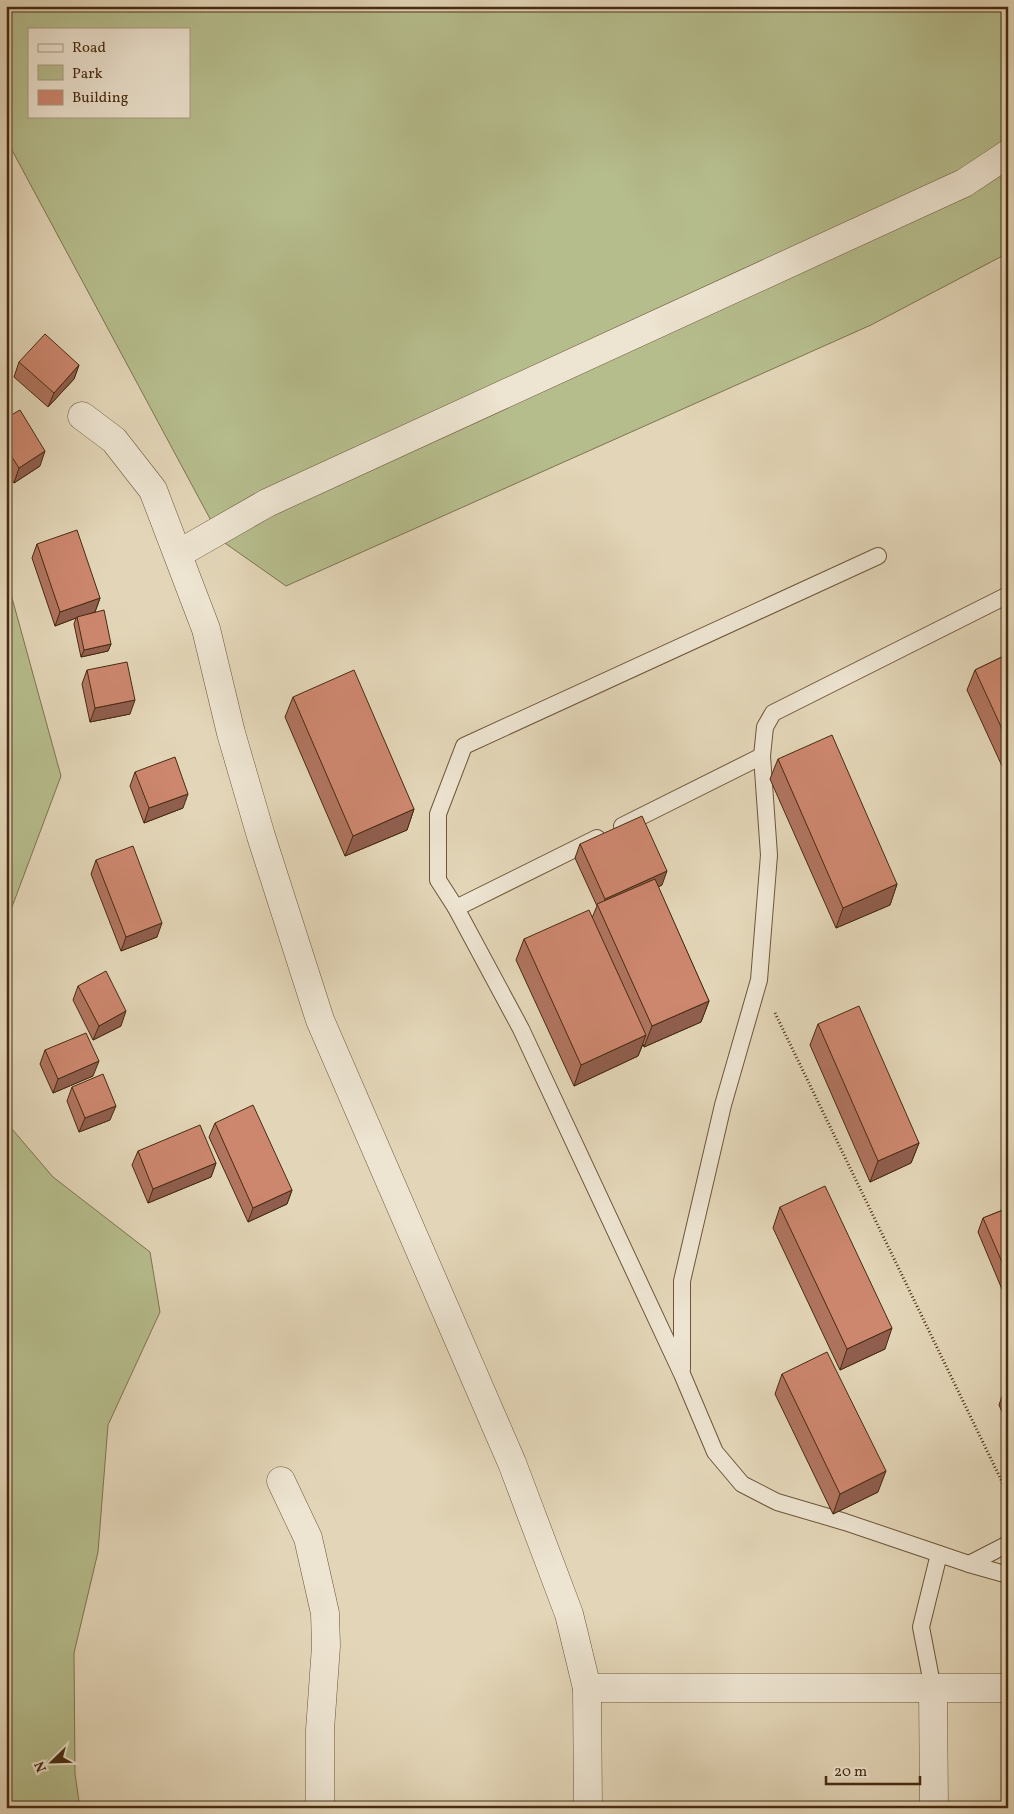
<svg xmlns="http://www.w3.org/2000/svg" width="1014" height="1814" font-family="Vollkorn,serif">
<style>
.green{fill:#b6bd8d;stroke:#7e744e;fill-rule:evenodd}
.lines{fill:none;stroke-linecap:round;stroke-linejoin:round}
.lane-casing{stroke:#6e5639;stroke-width:18}
.street-casing{stroke:#6e5639;stroke-width:29}
.path{stroke:#472b0f;stroke-width:3;stroke-dasharray:1 2.5;stroke-linecap:butt}
.lane{stroke:#ede4d1;stroke-width:16}
.street{stroke:#ede4d1;stroke-width:28}
.wall{fill:#b0745f;stroke:#472b0f}
.shaded-wall{fill:#905e4e;stroke:#472b0f}
.building{fill:#cd876f;stroke:#472b0f}
</style>
<rect width="100%" height="100%" fill="#e3d6b8"/>
<filter id="stains"><feTurbulence type="fractalNoise" baseFrequency=".004" numOctaves="4"/><feColorMatrix values="0 0 0 0 .2 0 0 0 0 .09 0 0 0 0 .02 0 0 0 .5 -.17"/></filter>
<radialGradient id="worn" r=".72"><stop offset=".6" stop-color="#630" stop-opacity="0"/><stop offset="1" stop-color="#630" stop-opacity=".3"/></radialGradient>
<!-- green -->
<g class="green">
<path d="M6,6H1008V253L871,325L286,586L222,541L6,139ZM29,29H189V116H29Z"/>
<polygon points="6,576 61,776 6,923"/>
<polygon points="6,1122 53,1177 150,1252 160,1312 108,1425 98,1552 74,1653 75,1774 80,1808 6,1808"/>
</g>
<g class="lines">
<!-- lane casing -->
<g class="lane-casing">
<g id="lane">
<polyline points="878,556 464,746 438,814 438,880 456,908 521,1029 682,1374 715,1452 742,1484 777,1502 845,1522 969,1564 1008,1575"/>
<polyline points="622,826 762,756"/>
<polyline points="456,908 597,838"/>
<polyline points="682,1369 682,1281 723,1105 759,980 769,855 762,756 765,727 773,713 1008,595"/>
<polyline points="969,1564 1008,1544"/>
<polyline points="933,1689 921,1627 939,1554"/>
</g>
</g>
<!-- street casing -->
<g class="street-casing">
<g id="street">
<polyline points="82,416 114,440 153,490 206,629 231,733 261,836 320,1020 512,1463 569,1614 587,1688 588,1808"/>
<polyline points="178,554 267,503 964,183 1008,154"/>
<polyline points="281,1481 308,1538 325,1613 326,1646 320,1730 320,1808"/>
<polyline points="587,1688 1008,1688"/>
<polyline points="933,1689 934,1808"/>
</g>
</g>
<!-- path -->
<polyline class="path" points="775,1013 1008,1494"/>
<!-- lane -->
<use href="#lane" class="lane"/>
<!-- street -->
<use href="#street" class="street"/>
</g>
<!-- wall -->
<g class="wall">
<polygon points="19,362 79,365 74,379 48,407 14,377"/>
<polygon points="6,418 40,466 14,483 6,471"/>
<polygon points="37,544 100,598 95,612 89,614 111,644 108,651 81,657 74,624 76,618 55,626 32,558"/>
<polygon points="1008,654 1008,779 967,690 975,670"/>
<polygon points="87,670 130,714 90,722 82,684"/>
<polygon points="293,697 414,809 407,830 345,856 285,717"/>
<polygon points="778,759 897,884 890,905 836,928 770,779"/>
<polygon points="135,772 183,808 144,823 130,786"/>
<polygon points="580,844 662,885 658,887 709,1001 701,1022 644,1047 643,1044 638,1056 574,1086 516,960 524,939 592,918 597,906 575,858"/>
<polygon points="96,860 157,937 121,951 91,874"/>
<polygon points="78,986 121,1026 93,1040 73,1000"/>
<polygon points="818,1024 919,1143 911,1163 870,1182 810,1045"/>
<polygon points="45,1050 93,1076 53,1093 40,1064"/>
<polygon points="72,1087 110,1120 79,1132 67,1101"/>
<polygon points="215,1123 292,1190 287,1204 248,1222 209,1137"/>
<polygon points="138,1151 216,1163 211,1177 148,1203 132,1165"/>
<polygon points="780,1207 885,1349 840,1370 773,1228"/>
<polygon points="1008,1208 1008,1292 1004,1294 978,1232 983,1218"/>
<polygon points="782,1374 878,1492 833,1514 775,1394"/>
<polygon points="1008,1384 1008,1425 999,1405 1006,1385"/>
</g>
<!-- shaded-wall -->
<g class="shaded-wall">
<polygon points="79,365 74,379 48,407 54,393"/>
<polygon points="45,451 40,466 14,483 19,468"/>
<polygon points="100,598 95,612 77,618 77,617 76,618 55,626 60,612"/>
<polygon points="111,644 108,651 81,657 84,650"/>
<polygon points="135,700 130,714 90,722 95,708"/>
<polygon points="188,794 183,808 144,823 149,808"/>
<polygon points="414,809 407,830 345,856 353,836"/>
<polygon points="667,871 662,885 601,913 601,911 605,899"/>
<polygon points="897,884 890,905 836,928 843,908"/>
<polygon points="162,923 157,937 121,951 126,937"/>
<polygon points="709,1001 701,1022 644,1047 652,1026"/>
<polygon points="126,1011 121,1026 93,1040 99,1026"/>
<polygon points="646,1035 638,1056 574,1086 581,1065"/>
<polygon points="99,1061 93,1076 53,1093 58,1079"/>
<polygon points="116,1106 110,1120 79,1132 85,1118"/>
<polygon points="919,1143 911,1163 870,1182 878,1161"/>
<polygon points="216,1163 211,1177 148,1203 153,1189"/>
<polygon points="292,1190 287,1204 248,1222 253,1208"/>
<polygon points="1008,1284 1008,1292 1004,1294"/>
<polygon points="892,1328 885,1349 840,1370 847,1349"/>
<polygon points="886,1471 878,1492 833,1514 840,1494"/>
</g>
<!-- building -->
<g class="building">
<polygon points="45,334 79,365 54,393 19,362"/>
<polygon points="20,410 45,451 19,468 6,448 6,418"/>
<polygon points="77,530 100,598 60,612 37,544"/>
<polygon points="104,610 111,644 84,650 77,617"/>
<polygon points="1008,654 1008,742 975,670"/>
<polygon points="127,662 135,700 95,708 87,670"/>
<polygon points="354,670 414,809 353,836 293,697"/>
<polygon points="832,735 897,884 843,908 778,759"/>
<polygon points="175,757 188,794 149,808 135,772"/>
<polygon points="642,816 667,871 605,899 580,844"/>
<polygon points="133,846 162,923 126,937 96,860"/>
<polygon points="655,879 709,1001 652,1026 597,904"/>
<polygon points="589,910 646,1035 581,1065 524,939"/>
<polygon points="106,971 126,1011 99,1026 78,986"/>
<polygon points="859,1006 919,1143 878,1161 818,1024"/>
<polygon points="86,1033 99,1061 58,1079 45,1050"/>
<polygon points="103,1074 116,1106 85,1118 72,1087"/>
<polygon points="253,1105 292,1190 253,1208 215,1123"/>
<polygon points="200,1125 216,1163 153,1189 138,1151"/>
<polygon points="825,1186 892,1328 847,1349 780,1207"/>
<polygon points="1008,1208 1008,1276 983,1218"/>
<polygon points="827,1352 886,1471 840,1494 782,1374"/>
</g>
<!-- margin -->
<rect width="1014" height="1814" fill="none" stroke="#e3d6b8" stroke-width="25"/>
<rect x="8" y="8" width="999" height="1799" fill="none" stroke="#472b0f" stroke-width="2.5"/>
<rect x="12" y="12" width="989" height="1789" fill="none" stroke="#472b0f"/>
<!-- legend -->
<rect x="28" y="28" width="162" height="90" fill="#ede4d1" stroke="#ab9a83"/>
<rect x="38" y="44" width="25" height="8" fill="#ede4d1" stroke="#ab9a83"/>
<text x="72" y="52" font-size="15" fill="#472b0f">Road</text>
<rect x="38" y="65" width="25" height="15" fill="#b6bd8d" stroke="#ab9a83"/>
<text x="72" y="78" font-size="15" fill="#472b0f">Park</text>
<rect x="38" y="90" width="25" height="15" fill="#cd876f" stroke="#ab9a83"/>
<text x="72" y="102" font-size="15" fill="#472b0f">Building</text>
<!-- north arrow -->
<g transform="translate(52 1762) rotate(247)" stroke="#ede4d1" stroke-width="4" paint-order="stroke">
<path d="M0-4L9 19L0 12L-9 19Z" fill="#472b0f"/>
<text y="-8" font-size="14" font-weight="bold" text-anchor="middle" fill="#472b0f">N</text>
</g>
<!-- scale -->
<path d="M826 1776v8h94v-8" fill="none" stroke="#472b0f" stroke-width="2.5"/>
<text x="834" y="1776" font-size="15" fill="#472b0f" stroke="#ede4d1" stroke-width="4" paint-order="stroke">20 m</text>
<rect width="100%" height="100%" filter="url(#stains)"/>
<rect width="100%" height="100%" fill="url(#worn)"/>
</svg>
